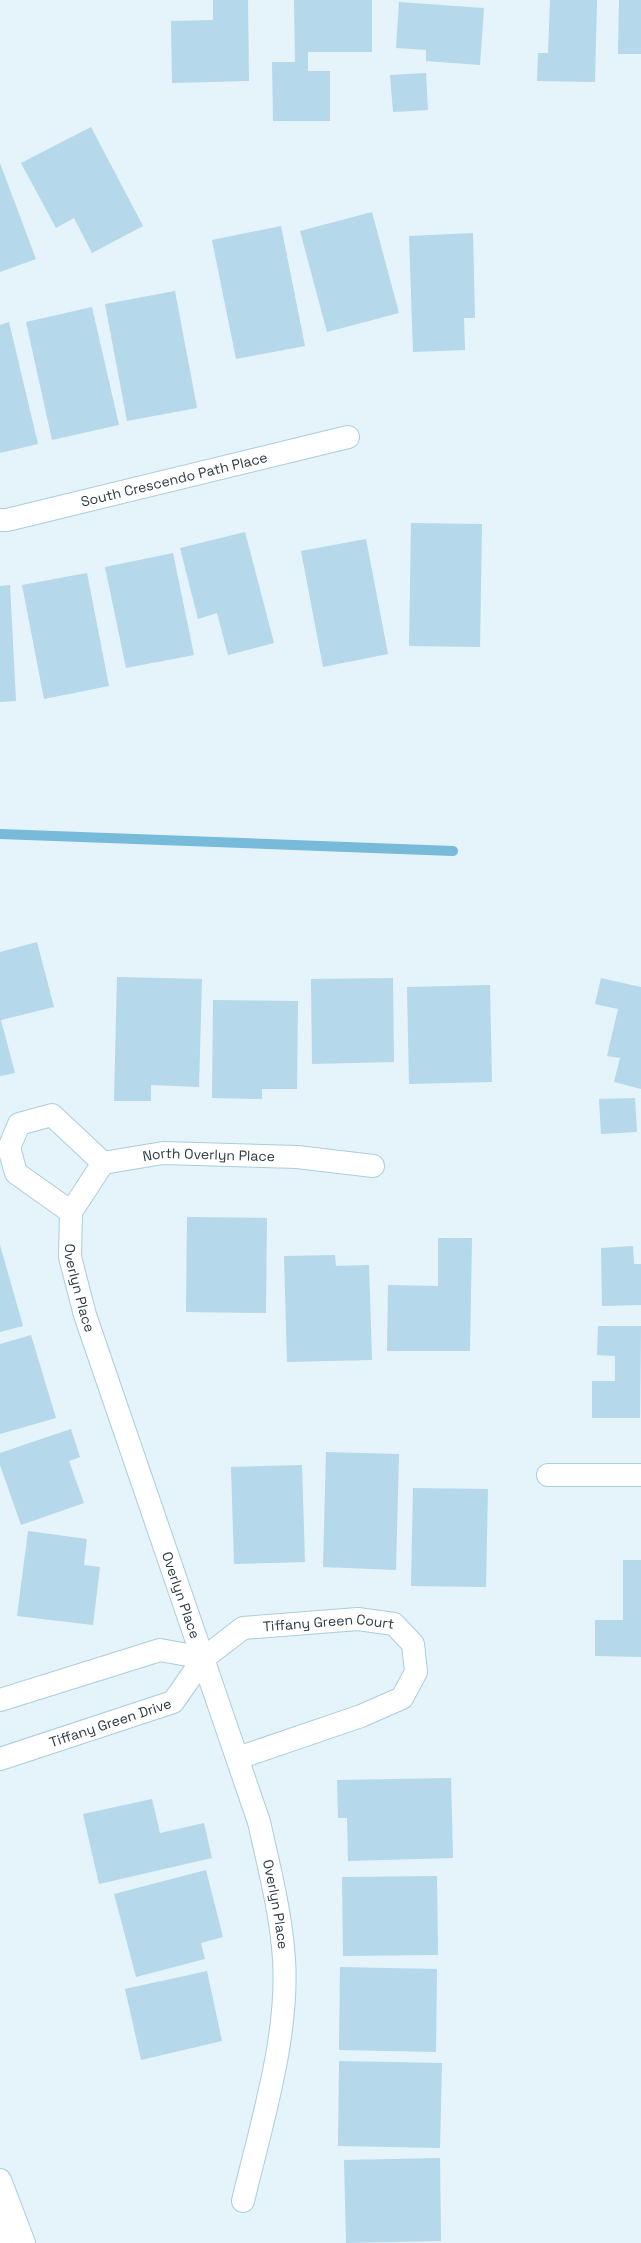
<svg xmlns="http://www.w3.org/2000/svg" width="641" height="2243" font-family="'Space Grotesk',sans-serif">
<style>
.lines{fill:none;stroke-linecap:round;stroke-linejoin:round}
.stream{stroke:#77bada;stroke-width:10}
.building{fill:#b5d8ea}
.minor-casing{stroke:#aacddf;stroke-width:24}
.minor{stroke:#fff;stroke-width:22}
.labels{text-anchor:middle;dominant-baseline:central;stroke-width:3.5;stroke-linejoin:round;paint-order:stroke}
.street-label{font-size:14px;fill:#2e3c43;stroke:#fff}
</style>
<rect width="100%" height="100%" fill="#e5f3fa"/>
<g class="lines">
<!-- stream -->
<polyline class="stream" points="0,834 453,851"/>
</g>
<!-- building -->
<g class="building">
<polygon points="213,0 248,0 249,81 172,83 171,21 213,20"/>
<polygon points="294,0 372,0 372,52 308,52 308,71 330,71 330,121 273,121 272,62 295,62"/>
<polygon points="550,0 597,0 595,82 537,81 538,53 548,53"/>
<polygon points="619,0 641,0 641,54 618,54"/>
<polygon points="399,2 484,8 480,65 426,61 426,50 396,48"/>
<polygon points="426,73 428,110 393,112 390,75"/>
<polygon points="91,127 143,226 92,253 74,218 56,228 21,163"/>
<polygon points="0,163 36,259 0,272"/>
<polygon points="372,212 399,313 327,332 300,231"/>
<polygon points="281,226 305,346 236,359 212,240"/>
<polygon points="473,233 475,318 464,318 465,350 413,352 409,236"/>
<polygon points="175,291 197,408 127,421 105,304"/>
<polygon points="92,307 119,425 52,440 26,322"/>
<polygon points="9,322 38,444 0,453 0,325"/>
<polygon points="411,523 482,524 480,647 409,646"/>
<polygon points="245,532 274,643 228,655 217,613 198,619 180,548"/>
<polygon points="366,539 388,654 323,667 301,551"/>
<polygon points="173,553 194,655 126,668 105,567"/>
<polygon points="87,573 109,686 44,699 22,585"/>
<polygon points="10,585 16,701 0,702 0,586"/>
<polygon points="37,942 54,1007 1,1020 15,1073 0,1076 0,952"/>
<polygon points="117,977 202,979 199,1087 151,1085 151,1101 114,1101"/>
<polygon points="393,978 394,1062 312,1064 311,979"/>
<polygon points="601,978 641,987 641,1089 614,1082 620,1058 607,1056 618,1009 595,1004"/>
<polygon points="490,985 492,1082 409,1084 407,987"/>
<polygon points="213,1000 298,1001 297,1089 262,1089 262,1099 212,1098"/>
<polygon points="635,1098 637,1132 601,1134 599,1099"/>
<polygon points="187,1217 267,1218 266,1313 186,1312"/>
<polygon points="438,1238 472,1238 470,1351 387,1351 388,1285 438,1286"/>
<polygon points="0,1245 23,1326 0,1332"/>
<polygon points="633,1246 634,1264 641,1264 641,1305 602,1306 601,1248"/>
<polygon points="335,1255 336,1266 369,1265 372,1360 287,1362 284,1256"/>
<polygon points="598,1326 641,1326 640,1418 592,1418 592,1381 615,1381 615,1356 597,1355"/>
<polygon points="31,1335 56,1418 0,1434 0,1344"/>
<polygon points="71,1429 80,1457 69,1461 84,1503 21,1525 0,1465 0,1453"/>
<polygon points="326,1452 399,1454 396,1570 323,1567"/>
<polygon points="302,1465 305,1562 234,1564 231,1467"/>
<polygon points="413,1488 488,1489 486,1587 411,1586"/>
<polygon points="28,1531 87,1539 84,1565 100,1567 93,1625 17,1616"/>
<polygon points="623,1560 641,1560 641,1657 595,1656 595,1620 623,1620"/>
<polygon points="451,1778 453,1858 348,1861 347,1818 338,1818 337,1780"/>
<polygon points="152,1799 160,1833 204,1823 212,1858 99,1884 83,1814"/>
<polygon points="206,1870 223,1937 201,1943 205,1959 136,1977 114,1894"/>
<polygon points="437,1876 438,1955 343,1956 342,1877"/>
<polygon points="340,1967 437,1969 436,2052 339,2050"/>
<polygon points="207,1971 222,2041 141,2060 125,1989"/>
<polygon points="339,2061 442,2063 440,2148 338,2146"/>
<polygon points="440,2158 441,2241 346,2243 344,2160"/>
</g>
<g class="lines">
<!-- minor casing -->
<g class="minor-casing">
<g id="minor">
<path id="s1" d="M0,520H7L348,437"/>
<path id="s2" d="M71,1212L70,1257L85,1315L259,1822C269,1867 281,1913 284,1959C289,2037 261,2125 243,2201"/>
<path id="s3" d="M71,1212L103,1163L163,1153L297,1157L373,1166"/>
<polyline points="71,1212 16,1173 9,1148 19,1124 52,1115 103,1163"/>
<polyline points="548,1475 641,1475"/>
<polyline points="0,1700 160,1650 204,1658"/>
<path id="s4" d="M0,1759L173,1702L204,1658L243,1628L358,1619L394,1624L413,1644L416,1672L402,1698L361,1716L238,1758"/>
<polyline points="0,2180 24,2243"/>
<polyline points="0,2197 1,2243"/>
</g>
</g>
<!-- minor -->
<use href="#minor" class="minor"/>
</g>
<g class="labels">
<!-- street labels -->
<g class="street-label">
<text stroke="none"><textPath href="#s1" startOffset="179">South Crescendo Path Place</textPath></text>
<text stroke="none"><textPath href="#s3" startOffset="165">North Overlyn Place</textPath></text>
<text stroke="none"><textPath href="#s2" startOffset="77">Overlyn Place</textPath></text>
<text stroke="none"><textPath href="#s2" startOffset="401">Overlyn Place</textPath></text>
<text stroke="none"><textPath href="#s4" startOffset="371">Tiffany Green Court</textPath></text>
<text stroke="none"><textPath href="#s4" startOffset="116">Tiffany Green Drive</textPath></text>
<text stroke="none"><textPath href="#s2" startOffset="725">Overlyn Place</textPath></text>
</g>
</g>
</svg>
